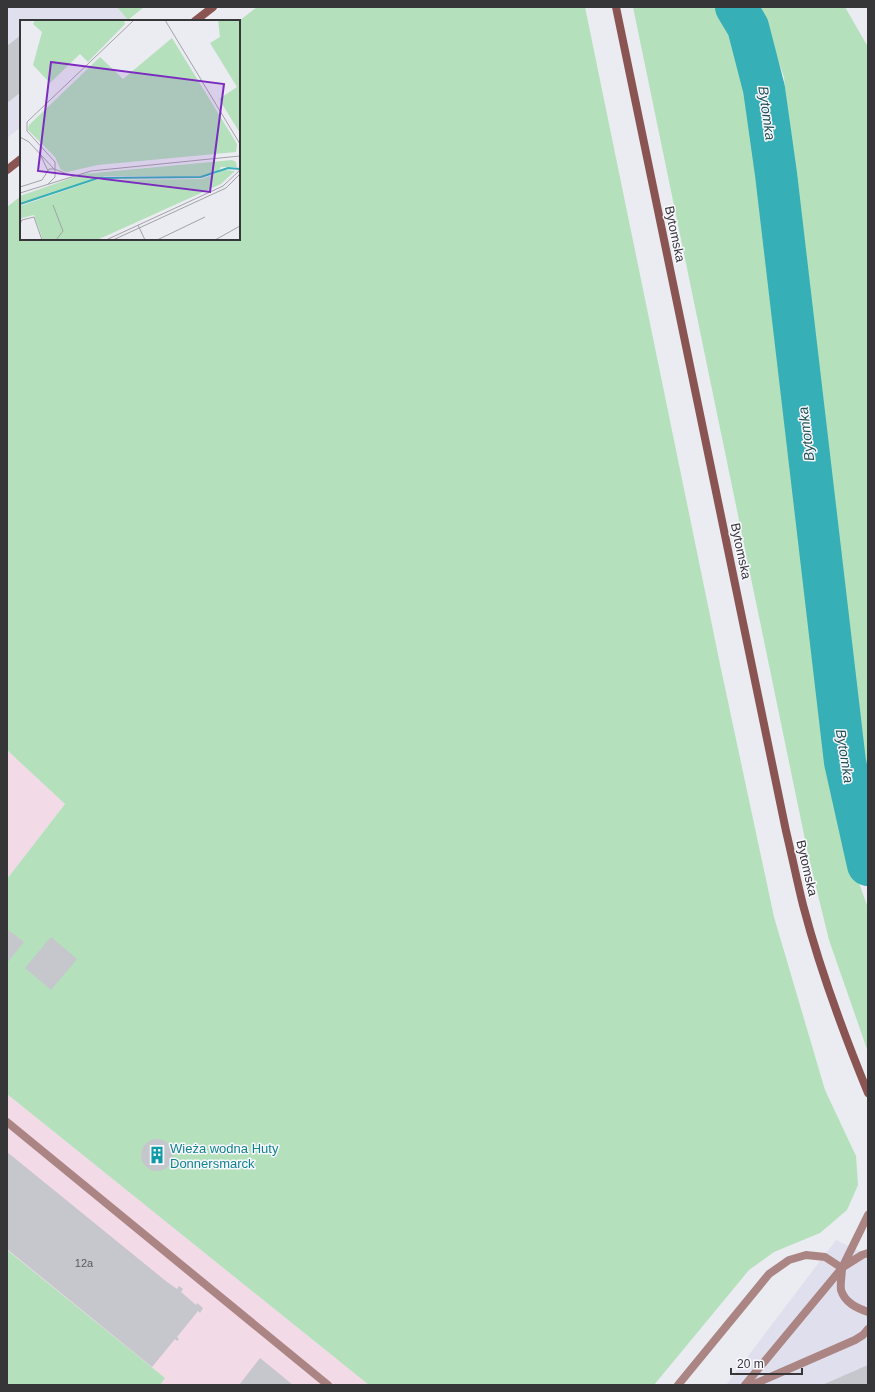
<svg xmlns="http://www.w3.org/2000/svg" width="875" height="1392" font-family="Arial,sans-serif">
<style>
.built{fill:#e0dfed}
.industrial{fill:#f2dae6}
.green{fill:#b4e1bb}
.lines{fill:none;stroke-linecap:round;stroke-linejoin:round}
.river{stroke:#36afb7;stroke-width:42}
.building{fill:#c6c6cd}
.lane{stroke:#ab8583;stroke-width:8}
.secondary{stroke:#895451;stroke-width:8}
.labels{text-anchor:middle;dominant-baseline:central;stroke-width:3;stroke-linejoin:round;paint-order:stroke}
.number-label{font-size:11px;fill:#5a595d}
.street-label{font-size:13px;fill:#363538;stroke:#f9f8fe}
.culture-label{font-size:13px;fill:#0d838f;stroke:#f9f8fe;text-anchor:start}
.water-label{font-size:14px;font-style:italic;fill:#1f5155;stroke:#f9f8fe}
.inset-river{fill:none;stroke:#36afb7;stroke-width:2}
.inset-road{fill:none;stroke:#a3a2a8;stroke-width:1}
.view{fill:#7b2cbf;fill-opacity:0.15;stroke:#7b2cbf;stroke-width:2}
.inset-edge{fill:none;stroke:#363538;stroke-width:2}
</style>
<rect width="100%" height="100%" fill="#ebebf2"/>
<!-- built -->
<g class="built">
<polygon points="7,7 117,7 129,21 21,21 21,127 7,138"/>
<polygon points="836,1240 868,1255 868,1385 726,1385"/>
</g>
<!-- industrial -->
<g class="industrial">
<polygon points="7,750 65,804 7,879"/>
<polygon points="7,1094 17,1102 369,1385 160,1385 165,1378 7,1250"/>
</g>
<!-- green -->
<g class="green">
<polygon points="117,7 144,7 128,20"/>
<polygon points="257,7 585,7 721,669 774,917 825,1090 856,1156 858,1185 847,1210 820,1233 774,1252 749,1270 654,1385 369,1385 7,1094 7,879 65,804 7,750 7,207 21,196 21,239 239,239 239,21"/>
<polygon points="633,7 729,7 753,77 767,164 792,430 820,691 848,852 868,908 868,1052 829,940 808,854"/>
<polygon points="759,7 845,7 868,47 868,810 859,774 834,578 799,248 784,77"/>
<polygon points="7,1250 165,1378 160,1385 7,1385"/>
</g>
<g class="lines">
<!-- river -->
<polyline class="river" points="736,7 748,27 764,89 776,174 845,762 868,865"/>
</g>
<!-- building -->
<g class="building">
<polygon points="21,35 21,92 7,103 7,46"/>
<polygon points="7,929 24,942 7,963"/>
<polygon points="51,937 77,959 51,990 25,968"/>
<circle cx="157" cy="1155" r="16"/>
<polygon points="7,1152 167,1282 177,1289 179,1286 183,1289 181,1292 196,1305 197,1303 203,1308 200,1313 198,1311 177,1337 179,1339 177,1341 175,1339 152,1367 7,1249"/>
<polygon points="260,1358 293,1385 239,1385"/>
<polygon points="868,1365 868,1385 822,1385"/>
</g>
<g class="lines">
<!-- lane -->
<g class="lane">
<polyline points="7,1122 328,1385"/>
<polyline points="843,1267 862,1255 868,1253"/>
<path d="M842,1268C842,1274 840,1284 841,1290C845,1303 857,1308 868,1312"/>
<polyline points="678,1385 769,1274 789,1260 806,1255 825,1257 842,1268"/>
<polyline points="745,1385 842,1268 868,1215"/>
<polyline points="752,1385 855,1340 863,1335 868,1329"/>
</g>
<!-- secondary -->
<g class="secondary">
<path d="M616,7L786,831C792,856 797,881 803,905C820,970 843,1032 868,1093"/>
<polyline points="195,21 213,7"/>
<polyline points="7,170 21,159"/>
</g>
</g>
<!-- icons -->
<defs>
<g id="building-bare" transform="scale(1.38)"><path d="M-4-6H4V6H1V3H-1V6H-4ZM-2.5-4.3h1.7v1.8h-1.7ZM.8-4.3h1.7v1.8H.8ZM-2.5-1h1.7V.8h-1.7ZM.8-1h1.7V.8H.8Z" fill="#0f9aa8" stroke="#f9f8fe" stroke-width="2.5" paint-order="stroke"/></g>
</defs>
<g fill-rule="evenodd">
<use href="#building-bare" x="157" y="1155"/>
</g>
<g class="labels">
<!-- number labels -->
<g class="number-label">
<text x="84" y="1263">12a</text>
</g>
<!-- street labels -->
<g class="street-label">
<text transform="translate(675 234) rotate(78)">Bytomska</text>
<text transform="translate(741 551) rotate(78)">Bytomska</text>
<text transform="translate(807 868) rotate(77)">Bytomska</text>
</g>
<!-- culture labels -->
<g class="culture-label">
<text x="170" y="1148">Wieża wodna Huty<tspan x="170" dy="15">Donnersmarck</tspan></text>
</g>
<!-- water labels -->
<g class="water-label">
<text transform="translate(767 113) rotate(82)">Bytomka</text>
<text transform="translate(806 434) rotate(-97)">Bytomka</text>
<text transform="translate(845 756) rotate(81)">Bytomka</text>
</g>
</g>
<!-- overview -->
<g transform="translate(20 20)">
<rect width="220" height="220" fill="#ebebf2"/>
<path d="M15,0H104L105,4L68,42L60,34L30,63L13,45L22,12L13,4ZM198,0H220V113L199,79L217,67L190,23L200,17ZM152,18L217,124L216,132L78,145L47,152L41,150L35,137L8,110L9,105L80,37L103,59ZM212,140L216,142L217,147H201L198,151L183,156H85L0,183V176L63,154ZM205,150L215,151L201,164L77,220H23L14,195L2,198L0,202V186L76,160L182,159Z" fill="#b4e1bb"/>
<path class="inset-river" d="M0,184L78,158L181,157L208,148L220,149"/>
<path class="inset-road" d="M145,0L220,124M0,117L9,122L34,149L50,155M21,136L28,151M28,164L35,157V142L7,111V102L114,0M0,167L22,160L29,149H34M0,173L71,151L220,136M33,185L43,211L36,220M0,204L2,200L14,197L22,220M118,205L125,220M86,220L203,166L220,150M93,220L206,168L220,154M137,220L185,197M195,220L220,206"/>
<path class="view" d="M31,42L204,64L190,172L18,151Z"/>
<rect width="220" height="220" class="inset-edge"/>
</g>
<!-- border -->
<rect width="875" height="1392" fill="none" stroke="#363538" stroke-width="16"/>
<!-- scale -->
<path d="M731 1368v6h71v-6" fill="none" stroke="#363538" stroke-width="2"/>
<text x="737" y="1368" font-size="12" fill="#363538" stroke="#f9f8fe" stroke-width="3" paint-order="stroke">20 m</text>
</svg>
